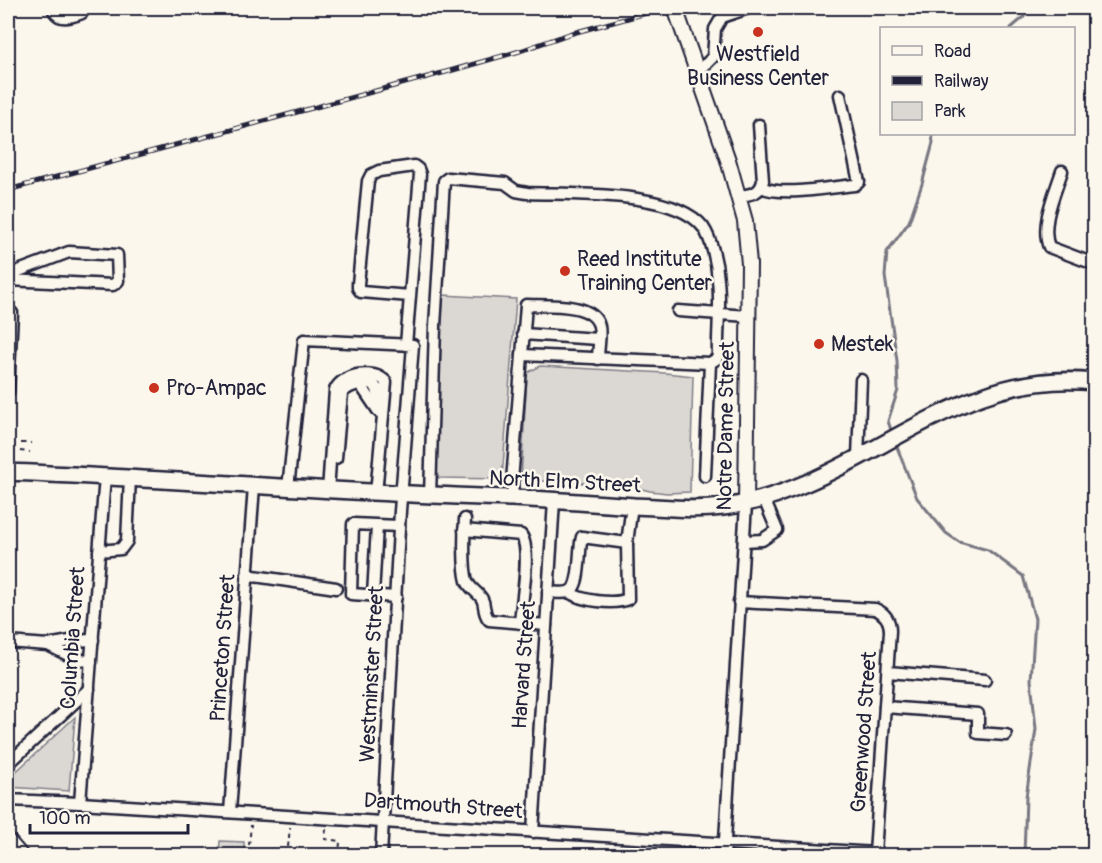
<svg xmlns="http://www.w3.org/2000/svg" width="1102" height="863" font-family="Pangolin,sans-serif">
<style>
.green{fill:#dbd8d3;stroke:#7e7d87;stroke-width:1.5}
.lines{fill:none;stroke-linecap:round;stroke-linejoin:round}
.stream{stroke:#787681;stroke-width:3}
.minor-casing{stroke:#22223b;stroke-width:15}
.major-casing{stroke:#22223b;stroke-width:18}
.highway-casing{stroke:#22223b;stroke-width:20}
.path{stroke:#22223b;stroke-width:2;stroke-dasharray:4.5 4.5;stroke-linecap:butt}
.minor{stroke:#fbf7ec;stroke-width:10}
.major{stroke:#fbf7ec;stroke-width:14}
.highway{stroke:#fbf7ec;stroke-width:15}
.rail-casing{stroke:#22223b;stroke-width:5}
.rail{stroke:#fbf7ec;stroke-width:3;stroke-dasharray:9;stroke-linecap:butt}
.poi-dot{fill:#c8321e;stroke:#fbf7ec;stroke-width:2}
.labels{text-anchor:middle;dominant-baseline:central;stroke-width:5;stroke-linejoin:round;paint-order:stroke}
.poi-label{font-size:21px;fill:#22223b;stroke:#fbf7ec;text-anchor:start}
.street-label{font-size:21px;fill:#22223b;stroke:#fbf7ec}
</style>
<rect width="100%" height="100%" fill="#fbf7ec"/>
<filter id="ink" filterUnits="userSpaceOnUse"><feTurbulence type="fractalNoise" baseFrequency=".0167" numOctaves="2"/><feDisplacementMap in="SourceGraphic" scale="12" xChannelSelector="R" yChannelSelector="G"/><feConvolveMatrix kernelMatrix="1 2 1 2 8 2 1 2 1" color-interpolation-filters="sRGB"/></filter>
<g filter="url(#ink)">
<!-- green -->
<g class="green">
<polygon points="443,295 516,299 502,479 439,478 435,468"/>
<polygon points="540,366 665,373 693,376 690,492 667,493 650,491 625,485 521,480 527,373"/>
<polygon points="75,717 69,791 8,787 8,779"/>
<polygon points="220,841 244,842 244,855 219,855"/>
</g>
<g class="lines">
<!-- stream -->
<g class="stream">
<polyline points="1011,28 1024,17 1027,8"/>
<polyline points="892,433 888,421 898,390 897,361 885,276 887,252 909,222 922,184 933,143 932,134"/>
<polyline points="895,442 917,498 946,533 959,542 988,550 1023,576 1035,619 1031,680 1036,729 1026,797 1024,856"/>
</g>
<!-- minor casing -->
<g class="minor-casing">
<g id="minor">
<path d="M53,8C58,22 71,17 82,13L84,8"/>
<polyline points="698,72 713,57 715,29 722,17 749,8"/>
<path d="M1062,171C1055,193 1040,225 1049,247L1094,264"/>
<path d="M761,187C782,197 831,187 855,185L859,182L840,95"/>
<path d="M739,196C751,194 760,194 763,181L759,125"/>
<polyline points="8,275 69,252 117,255 118,281 113,285 8,280"/>
<polyline points="678,311 748,316"/>
<polyline points="523,334 598,339"/>
<polyline points="406,345 420,174 418,169 414,166 379,171 371,175 368,181 358,284 358,288 361,292 410,296"/>
<polyline points="360,384 373,383 377,389 380,403"/>
<polyline points="8,392 12,313"/>
<polyline points="858,457 861,380"/>
<path d="M336,458L342,393C347,387 352,385 360,384L379,412"/>
<polyline points="705,476 710,363"/>
<polyline points="288,488 304,340 413,345 400,511 381,856"/>
<path d="M328,491L335,390C342,374 374,368 386,382L376,494"/>
<path d="M430,496L435,326L444,181L448,178L505,183L516,191L527,193C572,195 674,190 703,227C712,240 717,264 718,280C721,306 717,332 718,358L710,363L522,355"/>
<path d="M513,498L512,481L526,305C545,306 593,301 599,326C601,335 598,349 598,359"/>
<path d="M465,519C464,534 463,567 467,581C470,589 478,592 482,599C486,606 482,611 489,620L546,625"/>
<path d="M464,530L521,535C532,549 521,604 520,623"/>
<polyline points="744,541 762,540 777,530 764,499"/>
<polyline points="99,551 121,549 127,541 130,478"/>
<polyline points="247,575 336,588"/>
<path d="M548,592C554,592 563,594 568,592C582,589 578,549 582,537L627,543"/>
<path d="M569,592C581,601 614,605 628,599L627,543L632,505"/>
<polyline points="373,595 377,526"/>
<polyline points="396,597 351,594 353,524 399,526"/>
<path d="M739,602L875,609C885,613 890,620 890,631L875,853"/>
<polyline points="8,642 48,645 70,641 93,640"/>
<polyline points="48,645 74,658 91,662"/>
<polyline points="888,672 985,680"/>
<polyline points="885,707 978,714 978,733 1006,735"/>
<polyline points="8,764 89,689"/>
<polyline points="8,800 80,803 875,853"/>
<polyline points="80,803 105,476"/>
<polyline points="230,812 254,486"/>
<polyline points="533,832 554,501"/>
<polyline points="724,856 746,504"/>
</g>
</g>
<!-- major casing -->
<g class="major-casing">
<g id="major">
<polyline points="675,8 728,160 745,221 749,264 746,504"/>
<polyline points="8,841 21,856"/>
</g>
</g>
<!-- highway casing -->
<g class="highway-casing">
<path id="highway" d="M8,472C175,479 343,493 511,498C552,500 593,503 634,506C664,507 693,511 723,507C858,490 949,366 1094,382"/>
</g>
<!-- path -->
<g class="path">
<polyline points="21,443 31,443"/>
<polyline points="20,451 30,452"/>
<polyline points="326,829 325,839 340,841 339,856"/>
<polyline points="249,845 251,825"/>
<polyline points="288,847 290,827"/>
</g>
<!-- minor -->
<use href="#minor" class="minor"/>
<!-- major -->
<use href="#major" class="major"/>
<!-- highway -->
<use href="#highway" class="highway"/>
<!-- rail casing -->
<g class="rail-casing">
<polyline id="rail" points="8,190 446,72 520,51 569,34 665,8"/>
</g>
<!-- rail -->
<use href="#rail" class="rail"/>
</g>
</g>
<!-- markers -->
<g class="poi-dot">
<circle cx="758" cy="32" r="6"/>
<circle cx="565" cy="271" r="6"/>
<circle cx="819" cy="344" r="6"/>
<circle cx="154" cy="388" r="6"/>
</g>
<g class="labels">
<!-- poi labels -->
<g class="poi-label">
<text x="758" y="54" text-anchor="middle">Westfield<tspan x="758" dy="24">Business Center</tspan></text>
<text x="577" y="259">Reed Institute<tspan x="577" dy="24">Training Center</tspan></text>
<text x="831" y="344">Mestek</text>
<text x="166" y="388">Pro-Ampac</text>
</g>
<!-- street labels -->
<g class="street-label">
<text transform="translate(726 426) rotate(-89)">Notre Dame Street</text>
<text transform="translate(565 482) rotate(3)">North Elm Street</text>
<text transform="translate(73 638) rotate(-86)">Columbia Street</text>
<text transform="translate(223 648) rotate(-86)">Princeton Street</text>
<text transform="translate(524 665) rotate(-86)">Harvard Street</text>
<text transform="translate(372 674) rotate(-87)">Westminster Street</text>
<text transform="translate(864 732) rotate(-86)">Greenwood Street</text>
<text transform="translate(443 806) rotate(4)">Dartmouth Street</text>
</g>
</g>
<!-- margin -->
<rect width="1102" height="863" fill="none" stroke="#fbf7ec" stroke-width="30"/>
<rect x="15" y="15" width="1072" height="833" fill="none" stroke="#22223b" stroke-width="2" filter="url(#ink)"/>
<!-- legend -->
<rect x="880" y="27" width="195" height="108" fill="#fbf7ec" stroke="#a4a2a5" stroke-width="1.5"/>
<rect x="892" y="46" width="30" height="9" fill="#fbf7ec" stroke="#a4a2a5" stroke-width="1.5"/>
<text x="934" y="57" font-size="18" fill="#22223b">Road</text>
<rect x="892" y="76" width="30" height="9" fill="#22223b" stroke="#a4a2a5" stroke-width="1.5"/>
<text x="934" y="87" font-size="18" fill="#22223b">Railway</text>
<rect x="892" y="102" width="30" height="18" fill="#dbd8d3" stroke="#a4a2a5" stroke-width="1.5"/>
<text x="934" y="117" font-size="18" fill="#22223b">Park</text>
<!-- scale -->
<path d="M30 824v9h158v-9" fill="none" stroke="#22223b" stroke-width="3"/>
<text x="39" y="824" font-size="18" fill="#22223b" stroke="#fbf7ec" stroke-width="4.5" paint-order="stroke">100 m</text>
</svg>
